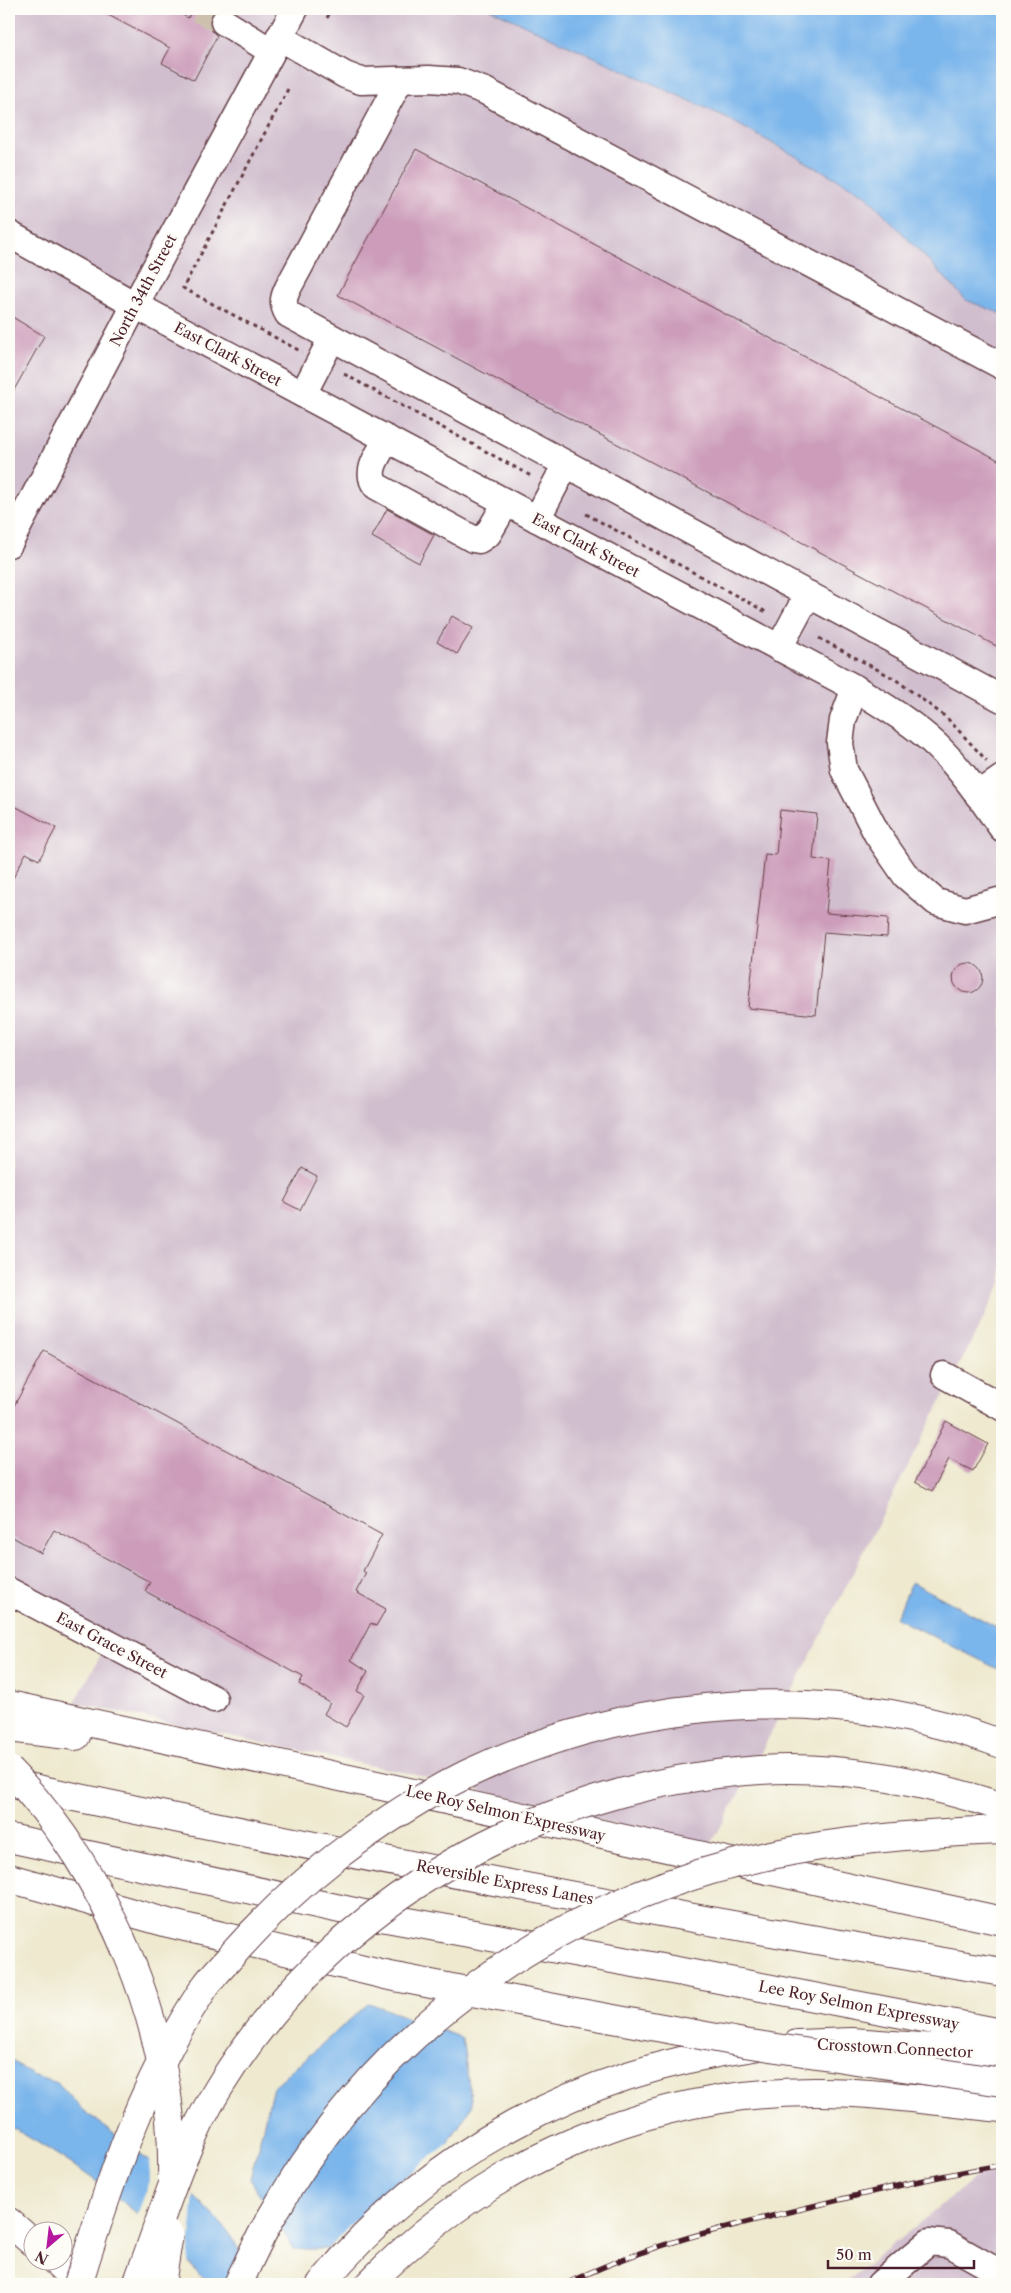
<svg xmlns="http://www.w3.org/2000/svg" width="1011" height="2293" font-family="'Libre Caslon Text',serif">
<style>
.industrial{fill:#d0bdcd}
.water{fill:#7ab5eb;stroke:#626a8b}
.pier{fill:#eee9cf}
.building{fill:#cc9cba}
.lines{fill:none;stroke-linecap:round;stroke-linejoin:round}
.minor-tunnel{stroke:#cdc1ae;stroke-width:26;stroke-dasharray:26 13;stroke-linecap:butt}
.minor-casing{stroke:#633d44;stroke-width:29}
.major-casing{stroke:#633d44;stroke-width:30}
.highway-casing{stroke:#633d44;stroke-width:30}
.path{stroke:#633d44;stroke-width:3;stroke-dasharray:4 4;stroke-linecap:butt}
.minor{stroke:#fff;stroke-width:26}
.major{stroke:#fff;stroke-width:28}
.highway{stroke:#fff;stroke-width:28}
.rail-casing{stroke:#4a1f2b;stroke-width:5.5}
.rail{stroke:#fdfcf7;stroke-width:4;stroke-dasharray:11;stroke-linecap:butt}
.highway-bridge-casing{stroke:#633d44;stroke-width:30;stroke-linecap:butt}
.highway-bridge{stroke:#fff;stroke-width:28}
.labels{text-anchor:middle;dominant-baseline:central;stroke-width:5;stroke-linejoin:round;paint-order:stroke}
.street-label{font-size:15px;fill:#4a1f2b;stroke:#fdfcf7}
</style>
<rect width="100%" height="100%" fill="#fdfcf7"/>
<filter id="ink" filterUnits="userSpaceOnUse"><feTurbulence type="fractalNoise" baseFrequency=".02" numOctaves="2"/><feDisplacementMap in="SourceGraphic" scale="10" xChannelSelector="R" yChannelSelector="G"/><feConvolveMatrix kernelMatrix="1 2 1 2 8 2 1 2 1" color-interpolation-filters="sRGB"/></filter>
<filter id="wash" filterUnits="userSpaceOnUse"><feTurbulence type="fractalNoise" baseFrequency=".0096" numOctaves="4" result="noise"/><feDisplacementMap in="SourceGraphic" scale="20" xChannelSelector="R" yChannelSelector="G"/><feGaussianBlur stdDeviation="1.12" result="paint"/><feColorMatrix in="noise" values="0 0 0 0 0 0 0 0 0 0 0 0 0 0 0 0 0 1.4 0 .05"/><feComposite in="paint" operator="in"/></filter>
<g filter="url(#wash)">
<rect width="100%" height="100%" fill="#eee9cf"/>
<!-- industrial -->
<g class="industrial">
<polygon points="9,9 490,9 723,116 866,195 966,300 1002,314 1002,1282 754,1766 709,1848 434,1779 75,1703 103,1651 9,1594"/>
<polygon points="1002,2168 1002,2284 844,2284 985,2170"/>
</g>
<!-- water -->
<g class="water">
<polygon points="490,9 1002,9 1002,314 966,300 866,195 723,116"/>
<polygon points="912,1582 1002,1630 1002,1671 896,1618"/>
<polygon points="369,2003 462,2038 472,2106 446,2146 327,2249 294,2249 250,2179 273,2087"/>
<path d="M9,2058L32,2075L58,2083L81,2108L197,2199L227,2230L263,2284H208C148,2216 88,2170 9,2126Z"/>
</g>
<!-- pier -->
<g class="pier">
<polygon points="453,2140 448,2148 327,2251 352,2223 416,2168"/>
<polygon points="149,2159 194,2193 188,2265 137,2215 150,2181"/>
</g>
<g id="blocks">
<!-- building -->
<g class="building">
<polygon points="97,9 171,9 188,18 193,9 217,9 211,15 209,22 211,30 217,36 194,80 162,63 170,48"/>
<polygon points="416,149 1002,462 1002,649 338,295"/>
<polygon points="9,315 44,336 9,399"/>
<polygon points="387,509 434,535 419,563 372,537"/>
<polygon points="452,616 473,628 457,654 437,642"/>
<polygon points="9,803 56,828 39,860 26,853 9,886"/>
<polygon points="780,810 817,814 813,859 831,861 826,913 888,918 887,937 824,932 816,1015 748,1008 765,854 776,855"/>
<circle cx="968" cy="978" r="15"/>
<polygon points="302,1168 317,1176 300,1210 284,1202"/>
<polygon points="44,1351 382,1535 363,1571 366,1573 356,1592 386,1609 376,1626 371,1623 351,1660 368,1671 357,1691 364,1695 346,1727 324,1714 330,1703 299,1684 303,1677 145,1591 150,1582 54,1530 41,1553 9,1535 9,1415"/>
<polygon points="946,1421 988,1444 973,1471 949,1459 932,1491 915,1482"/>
</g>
</g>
</g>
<g filter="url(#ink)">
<use href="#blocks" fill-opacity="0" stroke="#633d44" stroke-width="1"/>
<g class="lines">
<!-- minor-tunnel -->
<polyline class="minor-tunnel" points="198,9 224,22"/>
<!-- minor casing -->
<g class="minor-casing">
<g id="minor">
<polyline points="224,22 271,51"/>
<polyline points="279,37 345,75 361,81 429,79 458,81 485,91 1002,366"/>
<path d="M400,80L288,288C283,298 282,304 288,314L1002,699"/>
<path d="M9,234L135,305L855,688C884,706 913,723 937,746C963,771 982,800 1002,828"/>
<polyline points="303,394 332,338"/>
<path d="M387,439C380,453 364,471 376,486L473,539L479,540L488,534L506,503"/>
<polyline points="537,519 566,464"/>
<polyline points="9,544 135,305 295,9"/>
<polyline points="779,648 808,594"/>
<polyline points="855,688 843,720 840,743 844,770 877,834 906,876 936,902 965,910 1002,900"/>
<polyline points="978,795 1002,778"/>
<polyline points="944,1375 1002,1407"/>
<polyline points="9,1591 214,1699"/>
<polyline points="880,2284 929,2242 949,2244 1002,2274"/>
</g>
</g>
<!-- major casing -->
<g class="major-casing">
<g id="major">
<polyline points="9,2222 32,2242"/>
<polyline points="54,2260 80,2284"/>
</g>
</g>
<!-- highway casing -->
<g class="highway-casing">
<g id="highway">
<polyline points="9,1705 1002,1921"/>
<polyline points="9,1728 76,1736"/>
<path d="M9,1783C339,1854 670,1916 1002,1972"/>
<polyline points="9,1838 359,1913 656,1967 1002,2033"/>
<polyline points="9,1878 168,1923 385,1975"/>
<polyline points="797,2044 852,2042 1002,2053"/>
<path d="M321,2284C432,2150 582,2071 754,2047"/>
<path d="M369,2284C487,2162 647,2091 818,2092C879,2092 941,2102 1002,2108"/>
</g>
</g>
<!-- path -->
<g class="path">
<polyline points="327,18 332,9"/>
<polyline points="288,89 183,288 302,352"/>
<polyline points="344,374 531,476"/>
<polyline points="586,514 768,613"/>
<polyline points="819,638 895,679 947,718 987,761"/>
</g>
<!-- minor -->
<use href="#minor" class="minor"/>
<!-- major -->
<use href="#major" class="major"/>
<!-- highway -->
<use href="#highway" class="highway"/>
<!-- rail casing -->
<g class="rail-casing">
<path id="rail" d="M566,2284C639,2247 721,2228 801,2209C868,2193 934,2176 1002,2165"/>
</g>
<!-- rail -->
<use href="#rail" class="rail"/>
<!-- highway-bridge casing -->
<g class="highway-bridge-casing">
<g id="highway-bridge">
<path d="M9,1770C108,1871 176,2034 172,2176"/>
<polyline points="385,1975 575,2012 744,2043 1002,2082"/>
<path d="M78,2284C110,2181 143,2079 204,1988C212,1976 223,1966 232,1955C263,1920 296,1888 333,1859C375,1827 420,1797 467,1774C633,1696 829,1680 1002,1744"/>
<path d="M137,2284C162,2218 181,2149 218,2089C334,1899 541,1784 760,1770C841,1765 926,1782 1002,1807"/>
<polyline points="161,2284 169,2234"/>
<path d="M238,2284C249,2261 259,2238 272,2216C380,2025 558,1901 771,1855C847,1839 925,1833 1002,1830"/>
</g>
</g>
<!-- highway-bridge -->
<use href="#highway-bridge" class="highway-bridge"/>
</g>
</g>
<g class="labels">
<!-- street labels -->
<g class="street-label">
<text transform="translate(143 290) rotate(-62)">North 34th Street</text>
<text transform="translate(228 354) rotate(28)">East Clark Street</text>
<text transform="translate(586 545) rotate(28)">East Clark Street</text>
<text transform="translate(112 1645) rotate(28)">East Grace Street</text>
<text transform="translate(506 1813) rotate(13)">Lee Roy Selmon Expressway</text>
<text transform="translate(505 1882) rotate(11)">Reversible Express Lanes</text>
<text transform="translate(859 2005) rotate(11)">Lee Roy Selmon Expressway</text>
<text transform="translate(895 2048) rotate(3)">Crosstown Connector</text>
</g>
</g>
<!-- margin -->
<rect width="1011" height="2293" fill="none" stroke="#fdfcf7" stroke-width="30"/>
<!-- north arrow -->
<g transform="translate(48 2246) rotate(208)"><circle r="24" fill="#fdfcf7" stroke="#b5a4a5"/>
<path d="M0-4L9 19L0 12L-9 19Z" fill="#b5179e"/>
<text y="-8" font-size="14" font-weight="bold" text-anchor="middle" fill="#4a1f2b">N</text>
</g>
<!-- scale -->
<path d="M828 2260v8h146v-8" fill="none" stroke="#4a1f2b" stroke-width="2.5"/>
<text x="836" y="2260" font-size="15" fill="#4a1f2b" stroke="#fdfcf7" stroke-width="4" paint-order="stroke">50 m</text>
</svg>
